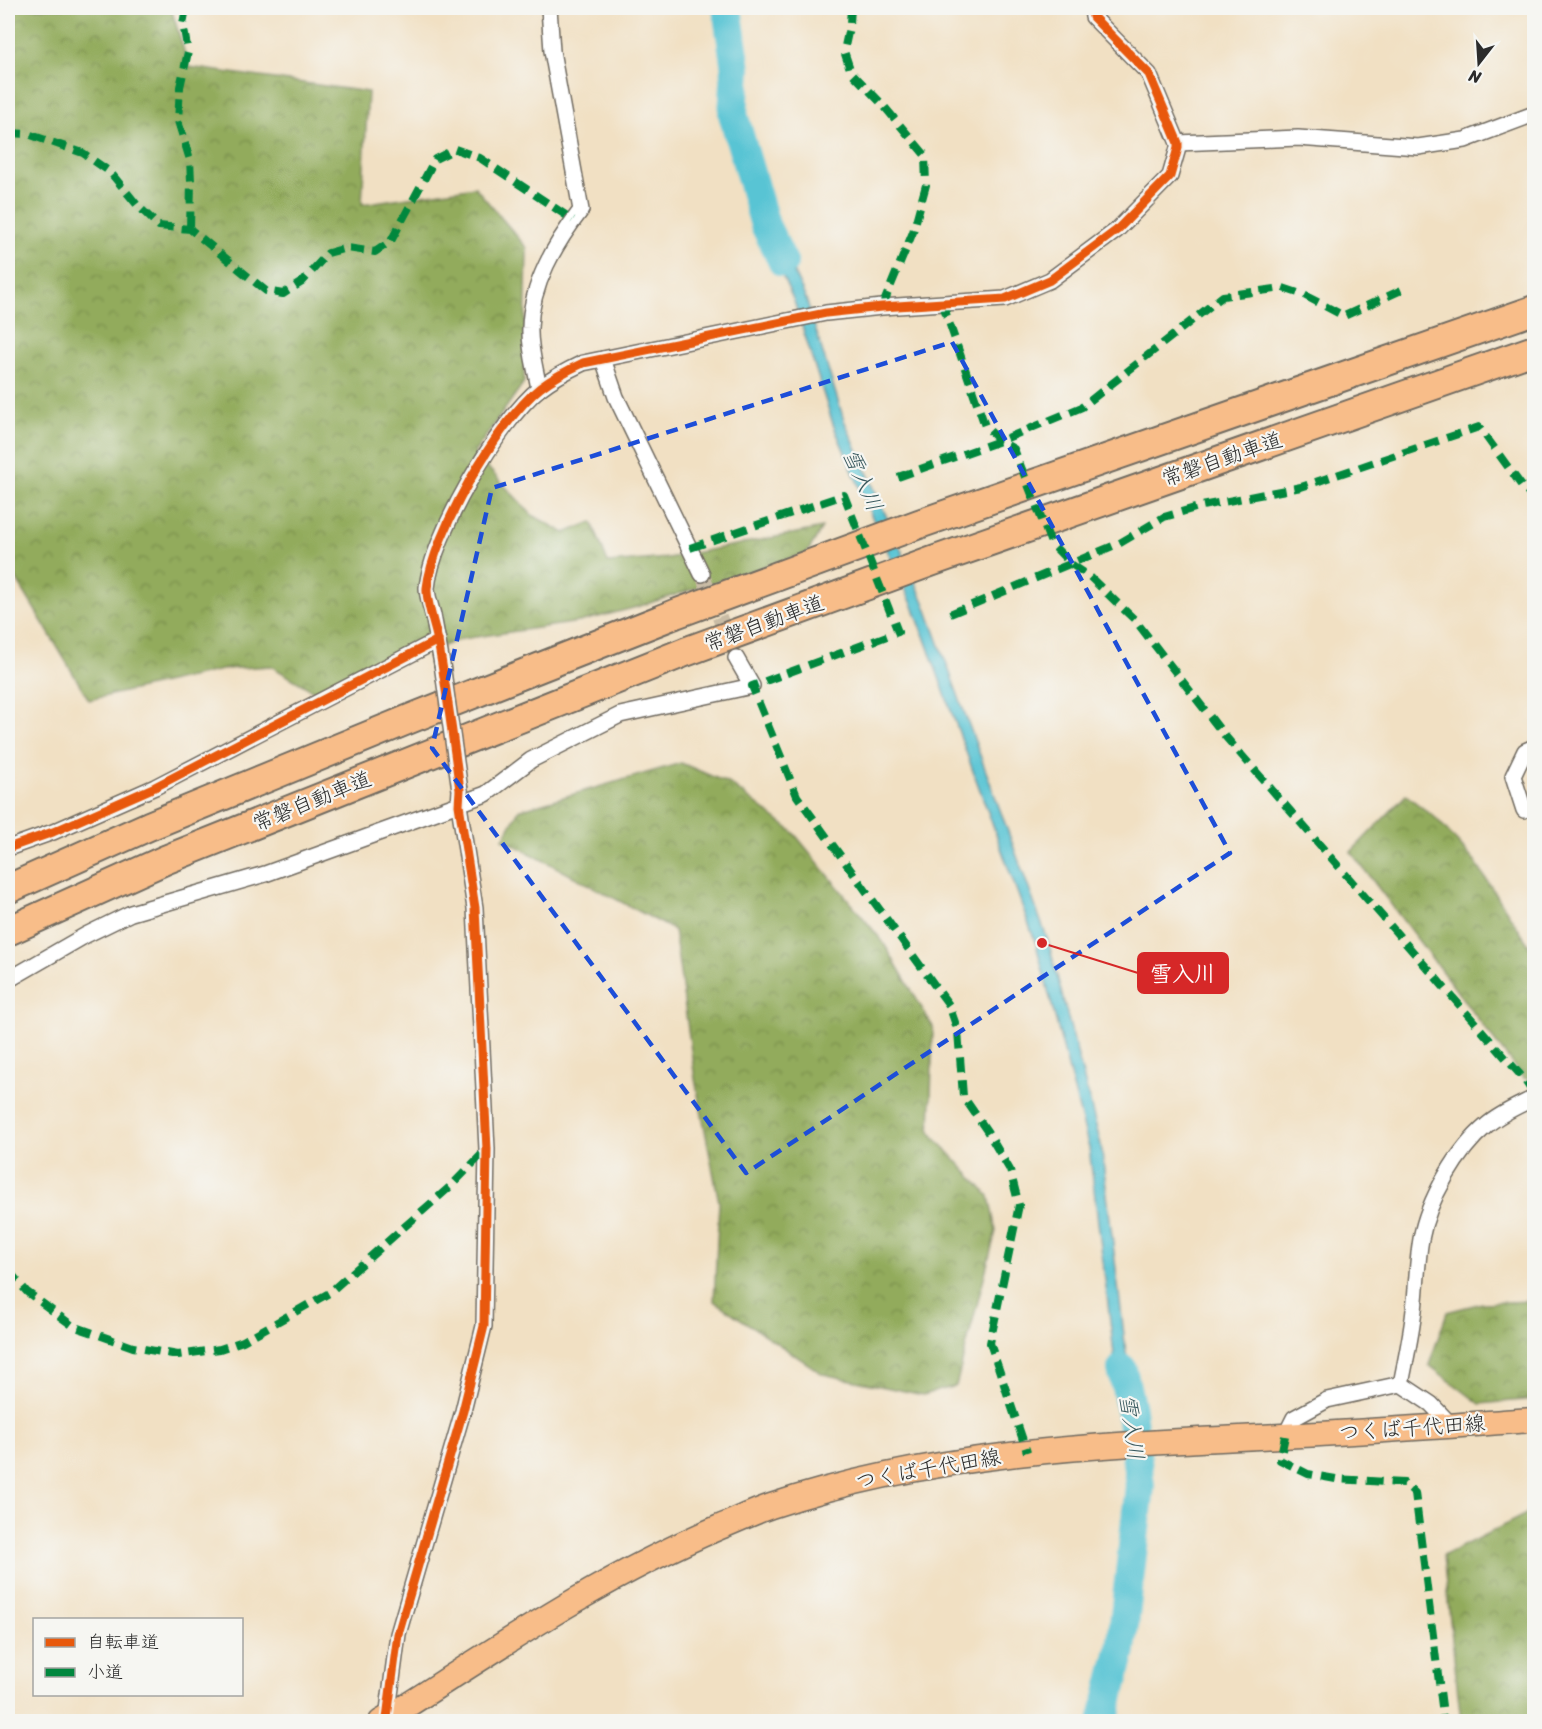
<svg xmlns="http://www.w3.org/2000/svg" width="1542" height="1729" font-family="Sriracha,'Klee One',sans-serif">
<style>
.forest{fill:url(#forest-crowns);stroke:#5e6b44;stroke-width:1.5}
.water{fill:#59c4d4;stroke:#427880;stroke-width:1.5}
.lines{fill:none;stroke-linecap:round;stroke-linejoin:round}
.river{stroke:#59c4d4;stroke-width:30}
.street-tunnel{stroke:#c9bca5;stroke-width:15;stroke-dasharray:15 8;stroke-linecap:butt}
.street-casing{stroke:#706a60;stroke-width:18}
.primary-casing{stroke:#706a60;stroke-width:27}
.highway-casing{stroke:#706a60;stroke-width:32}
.street{stroke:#fff;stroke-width:15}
.primary{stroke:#f8bd89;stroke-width:24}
.highway{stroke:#f8bd89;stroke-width:28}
.street-bridge-casing{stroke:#706a60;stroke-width:18;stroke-linecap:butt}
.street-bridge{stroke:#fff;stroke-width:15}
.quiet{stroke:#00873e;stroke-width:8;stroke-dasharray:15 8;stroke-linecap:butt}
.cycleway-casing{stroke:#f6f6f2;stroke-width:13}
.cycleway{stroke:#e8590c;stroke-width:9}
.marked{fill:none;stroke:#1d4ed8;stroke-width:4.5;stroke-dasharray:12 8;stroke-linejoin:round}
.labels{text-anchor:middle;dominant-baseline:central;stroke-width:4.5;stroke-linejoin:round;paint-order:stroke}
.street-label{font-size:21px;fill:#2b2b2b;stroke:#f6f6f2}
.water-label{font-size:22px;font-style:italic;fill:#39595e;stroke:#f6f6f2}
.leader{fill:none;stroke:#d62828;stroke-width:2}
.callout-dot{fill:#d62828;stroke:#f6f6f2;stroke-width:2}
.callout{fill:#d62828;stroke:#d62828;stroke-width:2}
.callout-label{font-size:22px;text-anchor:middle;font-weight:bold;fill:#fff}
</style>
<defs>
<pattern id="forest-crowns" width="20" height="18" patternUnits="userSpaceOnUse" patternTransform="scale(1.5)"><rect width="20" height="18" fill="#92ab5c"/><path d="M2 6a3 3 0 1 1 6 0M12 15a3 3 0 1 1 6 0" fill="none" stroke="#778b4c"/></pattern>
</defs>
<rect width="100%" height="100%" fill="#f6f6f2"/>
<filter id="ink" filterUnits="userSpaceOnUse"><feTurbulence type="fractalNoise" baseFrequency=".0167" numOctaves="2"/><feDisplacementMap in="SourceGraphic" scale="12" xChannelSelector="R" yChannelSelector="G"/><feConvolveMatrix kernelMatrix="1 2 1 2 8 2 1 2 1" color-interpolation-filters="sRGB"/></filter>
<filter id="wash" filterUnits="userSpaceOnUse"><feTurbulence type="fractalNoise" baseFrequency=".008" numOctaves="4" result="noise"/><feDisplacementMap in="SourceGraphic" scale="24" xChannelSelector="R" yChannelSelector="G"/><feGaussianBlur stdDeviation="1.35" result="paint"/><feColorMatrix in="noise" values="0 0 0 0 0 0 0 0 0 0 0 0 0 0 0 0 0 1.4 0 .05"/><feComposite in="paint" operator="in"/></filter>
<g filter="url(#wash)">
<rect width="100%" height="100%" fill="#f1e0c3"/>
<!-- forest -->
<g class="forest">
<polygon points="8,8 171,8 189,67 368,92 362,204 475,187 527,248 524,382 474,453 532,515 565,533 592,522 608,563 668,558 822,528 807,553 637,607 579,622 462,639 315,692 271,666 226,669 89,700 8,565"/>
<polygon points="681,763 730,784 793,832 883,942 933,1027 930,1132 989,1196 996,1231 956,1386 923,1395 823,1374 714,1301 719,1202 695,1079 674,930 503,839 519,810"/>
<polygon points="1406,795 1437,819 1475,862 1534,953 1534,1080 1523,1078 1351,852"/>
<polygon points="1534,1301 1534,1399 1480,1404 1429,1365 1447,1312 1482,1303"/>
<polygon points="1534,1510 1534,1721 1461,1721 1443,1556"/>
</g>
<!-- water -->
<polygon class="water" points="771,223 806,299 844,420 924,602 1048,941 1101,1145 1128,1368 1137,1408 1125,1410 1116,1370 1089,1148 1036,944 913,606 872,517 833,424 794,301 759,226"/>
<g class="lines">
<!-- river -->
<g class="river">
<polyline points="727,8 736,69 733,114 765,225 783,262"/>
<polyline points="1103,1722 1121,1650 1140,1486 1131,1410 1122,1369"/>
</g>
</g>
</g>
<g filter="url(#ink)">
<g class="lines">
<!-- street-tunnel -->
<polyline class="street-tunnel" points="702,574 736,658"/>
<!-- street casing -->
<g class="street-casing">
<g id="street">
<polyline points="1178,143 1298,138 1418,147 1465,140 1534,114"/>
<polyline points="603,359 616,397 702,574"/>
<path d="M539,389C536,370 529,348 530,328C531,284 555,244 581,210L552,51L549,8"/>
<path d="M442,664C439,648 436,631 433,615C431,607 427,596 427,588C432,535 498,422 540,388C553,378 568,370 583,363L826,313L882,307L1005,299L1050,280L1117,230L1170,176L1178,148V143L1149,74L1093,17L1092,8"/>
<polyline points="1524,810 1513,776 1525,751 1534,747"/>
<polyline points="8,848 53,832 155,787 438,640"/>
<polyline points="8,980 86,935 131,913 265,874 486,794 531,760 620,715 752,686 736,658"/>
<path d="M1401,1384C1405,1364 1409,1345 1412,1325C1417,1296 1416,1267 1421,1239C1428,1200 1457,1150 1487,1125C1501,1113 1518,1106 1534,1098"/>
<polyline points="1285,1436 1294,1418 1327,1400 1401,1384 1431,1404 1451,1425"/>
<polyline points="387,1718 398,1634 463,1411 484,1326 487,1149 475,908 459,805 460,790"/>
</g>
</g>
<!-- primary casing -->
<g class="primary-casing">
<path id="primary" d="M381,1722C492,1652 599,1578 720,1527C737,1520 754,1512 771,1506C929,1453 1095,1445 1260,1437C1351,1433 1443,1426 1534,1420"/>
</g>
<!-- highway casing -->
<g class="highway-casing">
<g id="highway">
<polyline points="8,889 149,826 412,718 675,614 919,524 1534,310"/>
<polyline points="8,931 165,860 685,652 933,561 1534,350"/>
</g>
</g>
<!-- street -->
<use href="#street" class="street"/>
<!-- primary -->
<use href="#primary" class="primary"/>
<!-- highway -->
<use href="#highway" class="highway"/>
<!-- street-bridge casing -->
<g class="street-bridge-casing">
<polyline id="street-bridge" points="442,664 460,790"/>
</g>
<!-- street-bridge -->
<use href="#street-bridge" class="street-bridge"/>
<!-- quiet -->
<g class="quiet">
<polyline points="186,8 183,24 188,52 180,87 178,121 190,160 191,181 190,229"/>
<polyline points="851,8 850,23 844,51 851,72 883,105 925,155 926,185 913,232 882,307"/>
<polyline points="8,133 28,134 83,153 110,172 138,206 159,226 190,229 266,291 283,294 302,282 328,253 347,248 375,252 391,241 435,159 455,149 480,158 573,220"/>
<polyline points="942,302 985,426 1000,441 1014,449 1051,543 1071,564 1089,576 1135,620 1225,736 1523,1078 1534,1094"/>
<polyline points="898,477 1000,441 1082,407 1223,296 1283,288 1304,295 1344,316 1406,288"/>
<polyline points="690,548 844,495 898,632 752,686 797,796 949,1005 958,1031 963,1096 987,1131 1010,1170 1019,1205 990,1343 1027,1452"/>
<polyline points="950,614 1120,543 1164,517 1202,506 1301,487 1479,427 1524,489 1534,499"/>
<polyline points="8,1270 27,1292 73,1326 133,1347 178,1355 220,1349 243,1341 329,1293 452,1185 487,1149"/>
<polyline points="1285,1436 1280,1460 1308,1474 1336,1479 1404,1483 1415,1493 1444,1722"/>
</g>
<!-- cycleway casing -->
<g class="cycleway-casing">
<g id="cycleway">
<polyline points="8,848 53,832 155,787 438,640"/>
<path d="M387,1718L398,1634L463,1411L484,1326L487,1149L475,908L459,805L460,790C453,740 447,690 438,641C435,626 426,602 427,588C433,534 497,422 540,388C553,378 568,370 583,363L826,313L882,307L1005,299L1050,280L1117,230L1170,176L1178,148V143L1149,74L1093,17L1092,8"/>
</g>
</g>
<!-- cycleway -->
<use href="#cycleway" class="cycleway"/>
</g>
</g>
<!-- marked area -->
<path class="marked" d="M952,342L1230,853L746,1173L432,748L492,488Z"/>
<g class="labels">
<!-- street labels -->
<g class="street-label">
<text transform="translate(1222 459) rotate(-19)">常磐自動車道</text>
<text transform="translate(764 623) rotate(-20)">常磐自動車道</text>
<text transform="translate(312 801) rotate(-22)">常磐自動車道</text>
<text transform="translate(1412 1428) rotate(-4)">つくば千代田線</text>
<text transform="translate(928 1469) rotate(-10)">つくば千代田線</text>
</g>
<!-- water labels -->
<g class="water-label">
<text transform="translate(863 480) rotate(66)">雪入川</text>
<text transform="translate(1132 1427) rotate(82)">雪入川</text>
</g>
</g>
<!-- callouts -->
<path class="leader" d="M1042 943L1138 973"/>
<circle class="callout-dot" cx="1042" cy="943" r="6"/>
<rect class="callout" x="1138" y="953" width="90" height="40" rx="6"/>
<g class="callout-label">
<text x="1183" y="981">雪入川</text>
</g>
<!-- margin -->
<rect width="1542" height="1729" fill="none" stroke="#f6f6f2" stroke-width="30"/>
<!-- legend -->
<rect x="33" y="1618" width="210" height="78" fill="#f6f6f2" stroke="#a5a5a2" stroke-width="1.5"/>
<rect x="45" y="1638" width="30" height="9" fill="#e8590c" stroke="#a5a5a2" stroke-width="1.5"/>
<text x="87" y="1648" font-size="18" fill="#2b2b2b">自転車道</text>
<rect x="45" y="1668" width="30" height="9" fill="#00873e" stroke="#a5a5a2" stroke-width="1.5"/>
<text x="87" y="1678" font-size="18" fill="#2b2b2b">小道</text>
<!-- north arrow -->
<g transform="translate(1479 63) rotate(197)" stroke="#f6f6f2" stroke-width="4.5" paint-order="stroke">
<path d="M0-4.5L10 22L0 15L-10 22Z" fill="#2b2b2b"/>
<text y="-9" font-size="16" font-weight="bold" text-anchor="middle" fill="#2b2b2b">N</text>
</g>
</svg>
